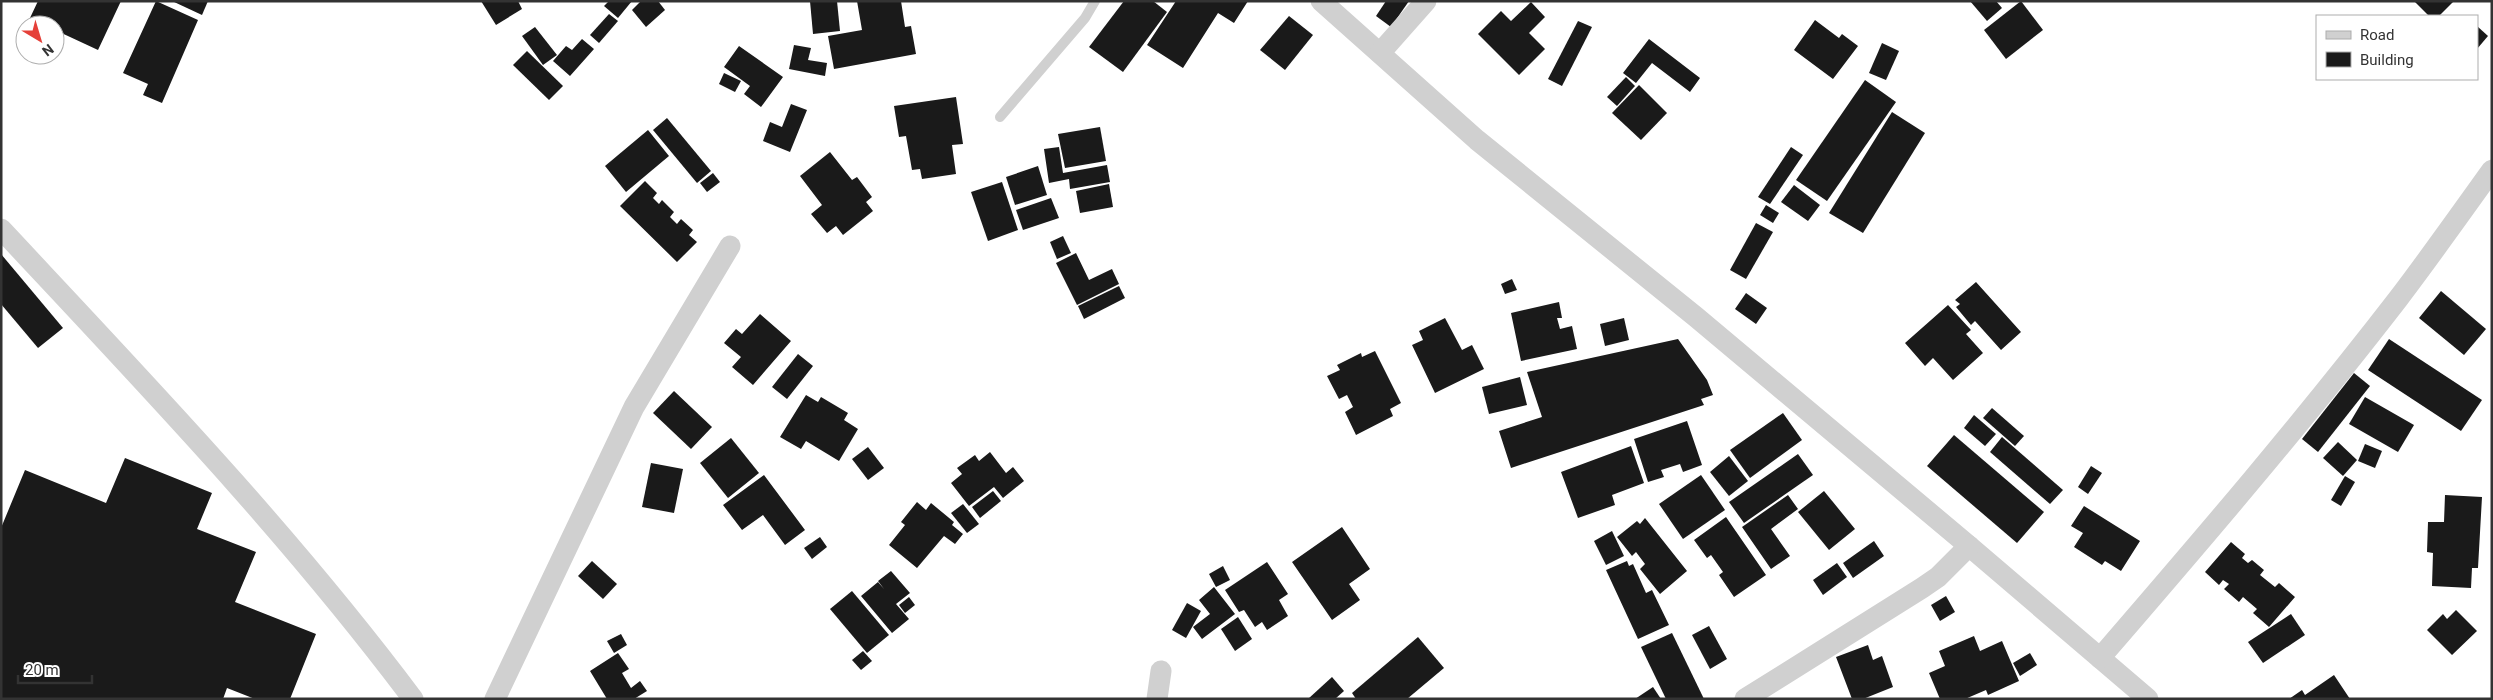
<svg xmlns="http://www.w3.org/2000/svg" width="2493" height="700" font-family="Roboto,sans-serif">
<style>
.building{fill:#1a1a1a}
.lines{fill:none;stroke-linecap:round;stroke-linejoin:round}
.service{stroke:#d0d0d0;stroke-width:10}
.minor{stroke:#d0d0d0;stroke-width:21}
</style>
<rect width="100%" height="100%" fill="#fff"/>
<!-- building -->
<g class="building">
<polygon points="38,1 121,1 98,50 55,30 55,25 45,25 30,18"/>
<polygon points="156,1 198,20 162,103 143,95 148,84 123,73"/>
<polygon points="172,1 208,1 202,15"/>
<polygon points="481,1 518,1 522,9 496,25"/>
<polygon points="609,1 632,1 618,18 604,6"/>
<polygon points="641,1 658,1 665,10 646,27 632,10"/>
<polygon points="810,1 837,1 840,31 813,34"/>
<polygon points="857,1 901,1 905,27 911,26 916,54 834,69 828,36 862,30"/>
<polygon points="1124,1 1153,1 1167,12 1123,72 1089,47"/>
<polygon points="1176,1 1248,1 1234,23 1218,13 1183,68 1147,45"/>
<polygon points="1386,1 1409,1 1391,27 1376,16"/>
<polygon points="1970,1 1996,1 2002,8 1987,21"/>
<polygon points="2021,1 2043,30 2006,59 1984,30"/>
<polygon points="2414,1 2454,1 2439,16 2429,16"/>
<polygon points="1531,2 1545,17 1529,33 1545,49 1519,75 1478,34 1501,11 1511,21"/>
<polygon points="609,14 618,21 599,43 590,35"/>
<polygon points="1289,16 1313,35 1285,70 1260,50"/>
<polygon points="1815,20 1839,38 1842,34 1858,46 1833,79 1794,50"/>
<polygon points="1578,21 1592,27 1562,86 1548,79"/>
<polygon points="2477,26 2488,36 2477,49"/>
<polygon points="535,27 557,55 543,65 522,36"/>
<polygon points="582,39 594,49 570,76 553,61 566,46 572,50"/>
<polygon points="1649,39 1700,78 1690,92 1652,63 1636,83 1623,73"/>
<polygon points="1882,43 1899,51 1886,80 1869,73"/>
<polygon points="794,45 811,48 808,60 827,63 825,76 789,69"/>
<polygon points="739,46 783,77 761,107 744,94 750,86 724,67"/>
<polygon points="527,51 563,86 549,100 513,65"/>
<polygon points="724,73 741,81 735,92 719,84"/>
<polygon points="1626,77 1635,86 1617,106 1607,97"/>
<polygon points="1865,80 1896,102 1827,201 1796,180"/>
<polygon points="1639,85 1667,113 1641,140 1612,113"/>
<polygon points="956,97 963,144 952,145 956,174 922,179 920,169 912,170 906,136 899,137 894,106"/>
<polygon points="791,104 807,110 790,152 763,141 770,122 782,127"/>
<polygon points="1892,112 1925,133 1863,233 1829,213"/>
<polygon points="667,118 711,171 697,183 653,130"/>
<polygon points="1100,127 1106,161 1065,168 1058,134"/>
<polygon points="648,130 669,156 626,192 605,166"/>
<polygon points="1059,147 1063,173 1107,165 1110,182 1070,189 1069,179 1049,183 1044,149"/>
<polygon points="1791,147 1803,155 1770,204 1758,197"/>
<polygon points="830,152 852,180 857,177 872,197 866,202 873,211 843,235 836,226 827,233 811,214 822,205 800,176"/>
<polygon points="1038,166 1047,195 1015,205 1006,177"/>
<polygon points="713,173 720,182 707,192 700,183"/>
<polygon points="645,181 657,193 653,198 659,204 662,200 674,212 670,217 677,224 681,219 693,230 689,235 697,242 677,262 620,206"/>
<polygon points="1002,182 1018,230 988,241 971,192"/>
<polygon points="1109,184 1113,207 1080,213 1076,191"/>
<polygon points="1794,185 1820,205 1808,221 1781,202"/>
<polygon points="1051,198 1059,218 1023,230 1016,210"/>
<polygon points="1766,205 1779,213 1773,223 1760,215"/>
<polygon points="1756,223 1773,232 1746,279 1730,270"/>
<polygon points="1063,236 1071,253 1057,259 1050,242"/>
<polygon points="1076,253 1089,280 1112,269 1119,284 1077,305 1056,263"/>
<polygon points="1,254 63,328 38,348 1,304"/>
<polygon points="1512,279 1517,290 1505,294 1501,284"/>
<polygon points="1976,282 2021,332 2001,350 1975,321 1971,325 1956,307 1960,304 1955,300"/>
<polygon points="1119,286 1125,298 1084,319 1078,306"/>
<polygon points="2441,291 2486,329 2464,355 2419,318"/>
<polygon points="1746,293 1767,308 1756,324 1735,309"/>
<polygon points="1559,302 1562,318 1557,318 1560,329 1572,326 1577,349 1521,361 1511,313"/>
<polygon points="1948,305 1971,330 1966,334 1983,353 1953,380 1933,358 1925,366 1905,343"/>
<polygon points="760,314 791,341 753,385 732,367 741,357 724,343 736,329 742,334"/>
<polygon points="1445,318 1462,350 1472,345 1484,369 1435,393 1412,345 1423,340 1419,331"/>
<polygon points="1624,318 1629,340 1605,346 1600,324"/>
<polygon points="1678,339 1707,380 1713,395 1701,399 1704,405 1511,468 1499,431 1542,417 1527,372"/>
<polygon points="2389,339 2482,400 2461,431 2368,370"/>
<polygon points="1375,351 1401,403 1390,409 1393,416 1356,435 1345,412 1353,407 1347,395 1339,399 1327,376 1340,370 1337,365 1361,353 1362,357"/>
<polygon points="798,354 813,366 787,399 772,387"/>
<polygon points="2354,373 2370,386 2318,452 2302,439"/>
<polygon points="1520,377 1527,405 1489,414 1482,387"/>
<polygon points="674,391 712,427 691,449 653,413"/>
<polygon points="806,395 818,402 821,397 848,413 844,420 858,429 839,461 806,441 801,449 780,437"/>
<polygon points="2365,397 2414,425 2398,452 2349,424"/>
<polygon points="1992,408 2024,436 2015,446 1983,418"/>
<polygon points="1783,413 1802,440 1750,478 1730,450"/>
<polygon points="1974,415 1996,434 1985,446 1964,428"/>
<polygon points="1687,421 1702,465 1683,472 1680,464 1661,470 1664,477 1648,482 1634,439"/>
<polygon points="1954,435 2044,512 2017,543 1927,466"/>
<polygon points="2002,437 2063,490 2050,504 1990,452"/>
<polygon points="731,438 759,473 728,498 700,463"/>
<polygon points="2338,442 2357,460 2343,476 2323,458"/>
<polygon points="2365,444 2382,451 2375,468 2358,461"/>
<polygon points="1631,446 1644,483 1612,495 1615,505 1578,518 1561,472"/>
<polygon points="868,447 884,468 868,480 852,459"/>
<polygon points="990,452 1006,473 1013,467 1024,481 1003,498 994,487 969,506 951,483 962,474 957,468 975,455 979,461"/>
<polygon points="1798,454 1813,475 1744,523 1729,502"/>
<polygon points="1729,456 1748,481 1729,496 1710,472"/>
<polygon points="125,458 212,493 197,529 256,552 235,602 316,634 290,699 255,699 227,688 223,699 1,699 1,528 25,470 106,503"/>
<polygon points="651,463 683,469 674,513 642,507"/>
<polygon points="2091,466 2102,473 2088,494 2078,487"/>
<polygon points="764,475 805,530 785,545 763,515 742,530 723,505"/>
<polygon points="1701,475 1725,510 1683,539 1659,504"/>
<polygon points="2345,476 2355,482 2341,506 2331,500"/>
<polygon points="993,491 1001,501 980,518 972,507"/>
<polygon points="1824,491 1855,529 1829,550 1798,512"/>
<polygon points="1788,495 1798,509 1771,529 1790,556 1771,569 1742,527"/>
<polygon points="2445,495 2482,497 2478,568 2472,568 2471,588 2432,586 2433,553 2427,552 2428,522 2444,522"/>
<polygon points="917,502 926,510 931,503 954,522 952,525 963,534 955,544 944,536 917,568 889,545 905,525 901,522"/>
<polygon points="963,504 979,524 967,533 951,513"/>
<polygon points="2084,506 2140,541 2121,571 2105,561 2102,565 2074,547 2083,533 2071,526"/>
<polygon points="1726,517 1766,575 1734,597 1719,575 1723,572 1711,555 1707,558 1694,540"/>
<polygon points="1645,518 1687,571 1660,594 1640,569 1645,564 1636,552 1632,556 1617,537 1637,521 1640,524"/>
<polygon points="1342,527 1370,569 1349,584 1360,600 1332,620 1292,562"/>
<polygon points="1612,531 1624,556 1606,565 1594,541"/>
<polygon points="820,537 827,547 812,559 804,548"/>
<polygon points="1874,541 1884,556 1853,578 1843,563"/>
<polygon points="2231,542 2245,554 2242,558 2248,563 2252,560 2264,570 2260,575 2275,587 2279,583 2295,597 2269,627 2253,613 2257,609 2243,597 2239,602 2224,589 2229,584 2223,580 2219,585 2205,572"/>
<polygon points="592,561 617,584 603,599 578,576"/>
<polygon points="1627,561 1629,566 1633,564 1646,593 1652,590 1669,625 1638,639 1606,570"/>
<polygon points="1267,562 1288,594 1279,600 1288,616 1267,630 1262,622 1255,627 1244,610 1239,612 1225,590"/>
<polygon points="1837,563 1847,577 1823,595 1813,580"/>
<polygon points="1223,566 1230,580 1216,587 1209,574"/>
<polygon points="891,571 910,593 896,604 909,619 892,633 861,596 878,582 884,589 878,581"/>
<polygon points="1214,587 1235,614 1202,639 1193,627 1210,614 1199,600"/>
<polygon points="852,591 889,635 867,653 830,609"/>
<polygon points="1946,596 1955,612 1940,621 1931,605"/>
<polygon points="909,597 915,605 905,613 899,605"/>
<polygon points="1187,603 1201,611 1186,638 1172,630"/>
<polygon points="2456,610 2477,631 2452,655 2427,630 2443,614 2447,619"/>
<polygon points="2291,614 2305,635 2263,663 2248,642"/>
<polygon points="1238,617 1252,639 1235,651 1221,629"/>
<polygon points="1709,626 1727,659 1710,669 1692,635"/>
<polygon points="1672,633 1704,699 1666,699 1641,647"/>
<polygon points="621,634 627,645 614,653 607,641"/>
<polygon points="1974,636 1980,651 2002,641 2019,681 1988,695 1986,690 1965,699 1940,699 1929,673 1945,666 1939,651"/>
<polygon points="1418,637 1444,668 1407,699 1356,699 1352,693"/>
<polygon points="1868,645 1873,660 1882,656 1893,687 1863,699 1852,699 1836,657"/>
<polygon points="863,651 872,661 861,670 852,660"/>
<polygon points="618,653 629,669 622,673 631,688 640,681 647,691 634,699 607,699 590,671"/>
<polygon points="2030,653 2037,665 2020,676 2013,663"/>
<polygon points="2334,675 2350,699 2289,699 2302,690 2305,695"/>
<polygon points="1332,677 1344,691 1335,699 1308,699"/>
<polygon points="1653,687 1661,699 1635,699"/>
</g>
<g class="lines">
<!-- service -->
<polyline class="service" points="1000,117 1085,18 1095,1"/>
<!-- minor -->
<g class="minor">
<polyline points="1321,1 1477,140 1696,317 1969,546 2148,699"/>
<polyline points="1380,53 1426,1"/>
<path d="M1,229C143,381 288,532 413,699"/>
<path d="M2100,658C2202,540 2303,422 2398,299C2430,257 2461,213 2492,170"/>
<polyline points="495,699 634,407 730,246"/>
<polyline points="1157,699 1161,671"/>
<polyline points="1745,699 1922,588 1938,577 1969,546"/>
</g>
</g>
<!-- border -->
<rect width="2493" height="700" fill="none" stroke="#333333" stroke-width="5"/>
<!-- legend -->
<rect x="2316" y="15" width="162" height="65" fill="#ffffff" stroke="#adadad"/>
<rect x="2326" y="31" width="25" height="8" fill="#d0d0d0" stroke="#adadad"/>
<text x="2360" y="40" font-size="15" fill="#333333">Road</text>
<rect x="2326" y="52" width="25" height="15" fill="#1a1a1a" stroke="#adadad"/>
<text x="2360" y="65" font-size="15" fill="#333333">Building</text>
<!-- north arrow -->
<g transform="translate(40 40) rotate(142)"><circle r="24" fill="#ffffff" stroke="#adadad"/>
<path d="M0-4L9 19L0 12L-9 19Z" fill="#e54039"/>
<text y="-8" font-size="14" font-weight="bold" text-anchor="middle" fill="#333333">N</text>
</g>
<!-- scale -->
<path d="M18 675v8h74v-8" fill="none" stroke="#333333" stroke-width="2.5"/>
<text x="25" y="675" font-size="15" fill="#333333" stroke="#ffffff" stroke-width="4" paint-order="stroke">20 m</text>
</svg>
